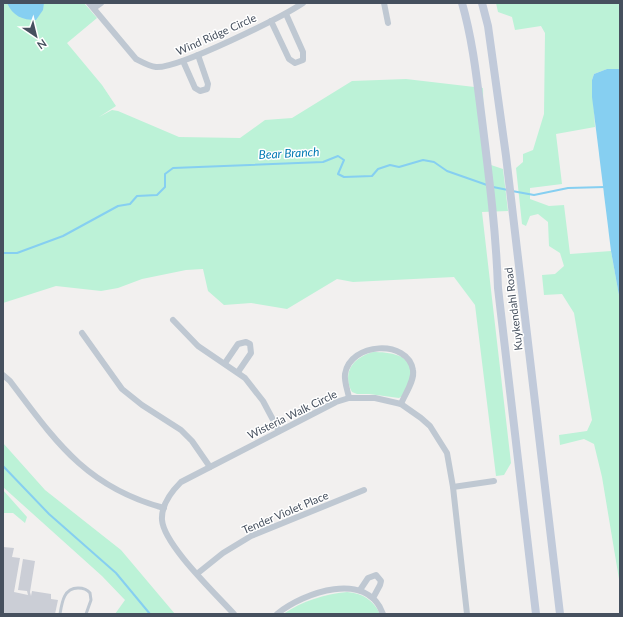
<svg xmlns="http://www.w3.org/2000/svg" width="623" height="617" font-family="Lato,sans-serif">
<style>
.green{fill:#bcf2d7}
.water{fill:#86cff1}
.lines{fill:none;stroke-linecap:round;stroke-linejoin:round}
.stream{stroke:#86cff1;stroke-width:2}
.building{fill:#cbced6}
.lane{stroke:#bfc8d2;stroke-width:3}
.street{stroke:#bfc8d2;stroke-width:6}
.secondary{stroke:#c1cada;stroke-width:8}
.labels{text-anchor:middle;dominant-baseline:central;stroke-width:3;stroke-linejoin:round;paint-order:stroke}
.street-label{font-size:11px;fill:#46505e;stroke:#fff}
.water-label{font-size:12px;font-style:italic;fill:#047bb4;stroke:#fff}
</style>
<rect width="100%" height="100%" fill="#f2f0ef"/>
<!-- green -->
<g class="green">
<polygon points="3,3 84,3 97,18 67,43 102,85 116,106 99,117 112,110 118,111 179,137 240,138 265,120 292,118 352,81 406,79 483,88 484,146 491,165 503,169 508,211 482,212 511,463 504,475 496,476 475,305 454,277 353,282 337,279 287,309 251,303 224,305 208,291 203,269 186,270 142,279 118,288 101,291 56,286 3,303"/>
<polygon points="496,3 620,3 620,69 607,69 594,74 592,80 595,127 556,134 562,184 530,188 530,199 549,206 564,205 570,254 611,251 620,301 620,585 602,477 594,444 584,439 560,445 559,435 587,431 592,420 574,313 562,294 544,295 542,275 555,274 564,266 560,253 549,246 548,222 538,214 530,216 526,226 522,224 516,168 523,162 523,154 533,150 544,114 545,33 541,26 515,30 512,17 498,12"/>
<path d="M373,352C388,352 414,354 411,376C410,382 405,390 402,396L399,398L369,394H357L352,392C341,371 355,357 373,352Z"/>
<polygon points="3,443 45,490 121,550 175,614 115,614 125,600 102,576 3,487"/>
<polygon points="3,490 27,517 25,523 13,513 3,513"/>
<path d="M347,592C363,593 373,600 380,614H283C303,601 324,594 347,592Z"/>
</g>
<!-- water -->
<g class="water">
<path d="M7,3H44L43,10L36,20C22,20 13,16 7,3Z"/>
<polygon points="607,69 620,69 620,301 611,251 592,97 592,80 594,74"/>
</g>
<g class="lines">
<!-- stream -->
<g class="stream">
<polyline points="493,187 508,190"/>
<polyline points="512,191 534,195 568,188 605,187"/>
<polyline points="3,253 17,253 63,236 118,206 130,204 137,196 157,195 165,187 165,174 173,168 323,162 338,156 344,160 338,174 344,177 372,176 378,169 390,165 399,167 423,160 434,162 447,171 487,185"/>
<polyline points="3,466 49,514 116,573 150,614"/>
</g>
</g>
<!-- building -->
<polygon class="building" points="3,547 14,548 12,557 20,558 14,592 28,595 27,591 18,590 23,559 35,561 30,592 31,596 32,591 51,594 51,599 58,600 55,614 3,614"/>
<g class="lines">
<!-- lane -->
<path class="lane" d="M60,614C62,602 64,588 78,588C83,588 87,589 90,593L91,600L86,614"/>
<!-- street -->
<g class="street">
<path d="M89,3L136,59C142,62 149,66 156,67C178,69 282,17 303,3"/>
<polyline points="384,3 388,23"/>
<polyline points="94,8 101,3"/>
<polyline points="271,21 289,59 295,63 303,60 303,52 286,14"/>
<polyline points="183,61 195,88 200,91 207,89 208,84 198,55"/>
<polyline points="173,320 198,346 245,378 263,401 279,431"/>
<polyline points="82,333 122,389 142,405 181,430 192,441 210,467"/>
<polyline points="225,363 238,344 246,342 250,344 251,353 238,372"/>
<path d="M3,375L10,381C56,442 86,487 164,508"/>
<path d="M349,398C348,391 344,382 345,374C350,342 408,339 413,370C415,380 405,394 401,404"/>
<polyline points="453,487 494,481"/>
<polyline points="198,573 223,553 251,536 364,490"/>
<polyline points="360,590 368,578 376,575 381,581 380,585 373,598"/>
<path d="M234,614C216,594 164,545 162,520C161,505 171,492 181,482L336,402L349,398H375L401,404L421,418L430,426L447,453L453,487L467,614"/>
<path d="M277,614C304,592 367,570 383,614"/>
</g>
<!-- secondary -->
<g class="secondary">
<path d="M462,3C473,41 477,81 482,120C489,176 496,231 498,288L536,614"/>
<polyline points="482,3 488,26 506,156 560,614"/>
</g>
</g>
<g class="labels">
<!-- street labels -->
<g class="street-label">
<text transform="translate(216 34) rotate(-24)">Wind Ridge Circle</text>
<text transform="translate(513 309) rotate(-97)">Kuykendahl Road</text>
<text transform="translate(292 414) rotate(-26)">Wisteria Walk Circle</text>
<text transform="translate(285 512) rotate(-23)">Tender Violet Place</text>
</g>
<!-- water labels -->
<g class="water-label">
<text transform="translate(289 153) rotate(-3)">Bear Branch</text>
</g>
</g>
<!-- border -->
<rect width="623" height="617" fill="none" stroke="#46505e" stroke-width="8"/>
<!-- north arrow -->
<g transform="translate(36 36) rotate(145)" stroke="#ffffff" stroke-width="3" paint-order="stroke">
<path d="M0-3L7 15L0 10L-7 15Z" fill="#46505e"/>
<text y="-6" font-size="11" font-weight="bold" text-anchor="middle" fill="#46505e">N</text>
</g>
</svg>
